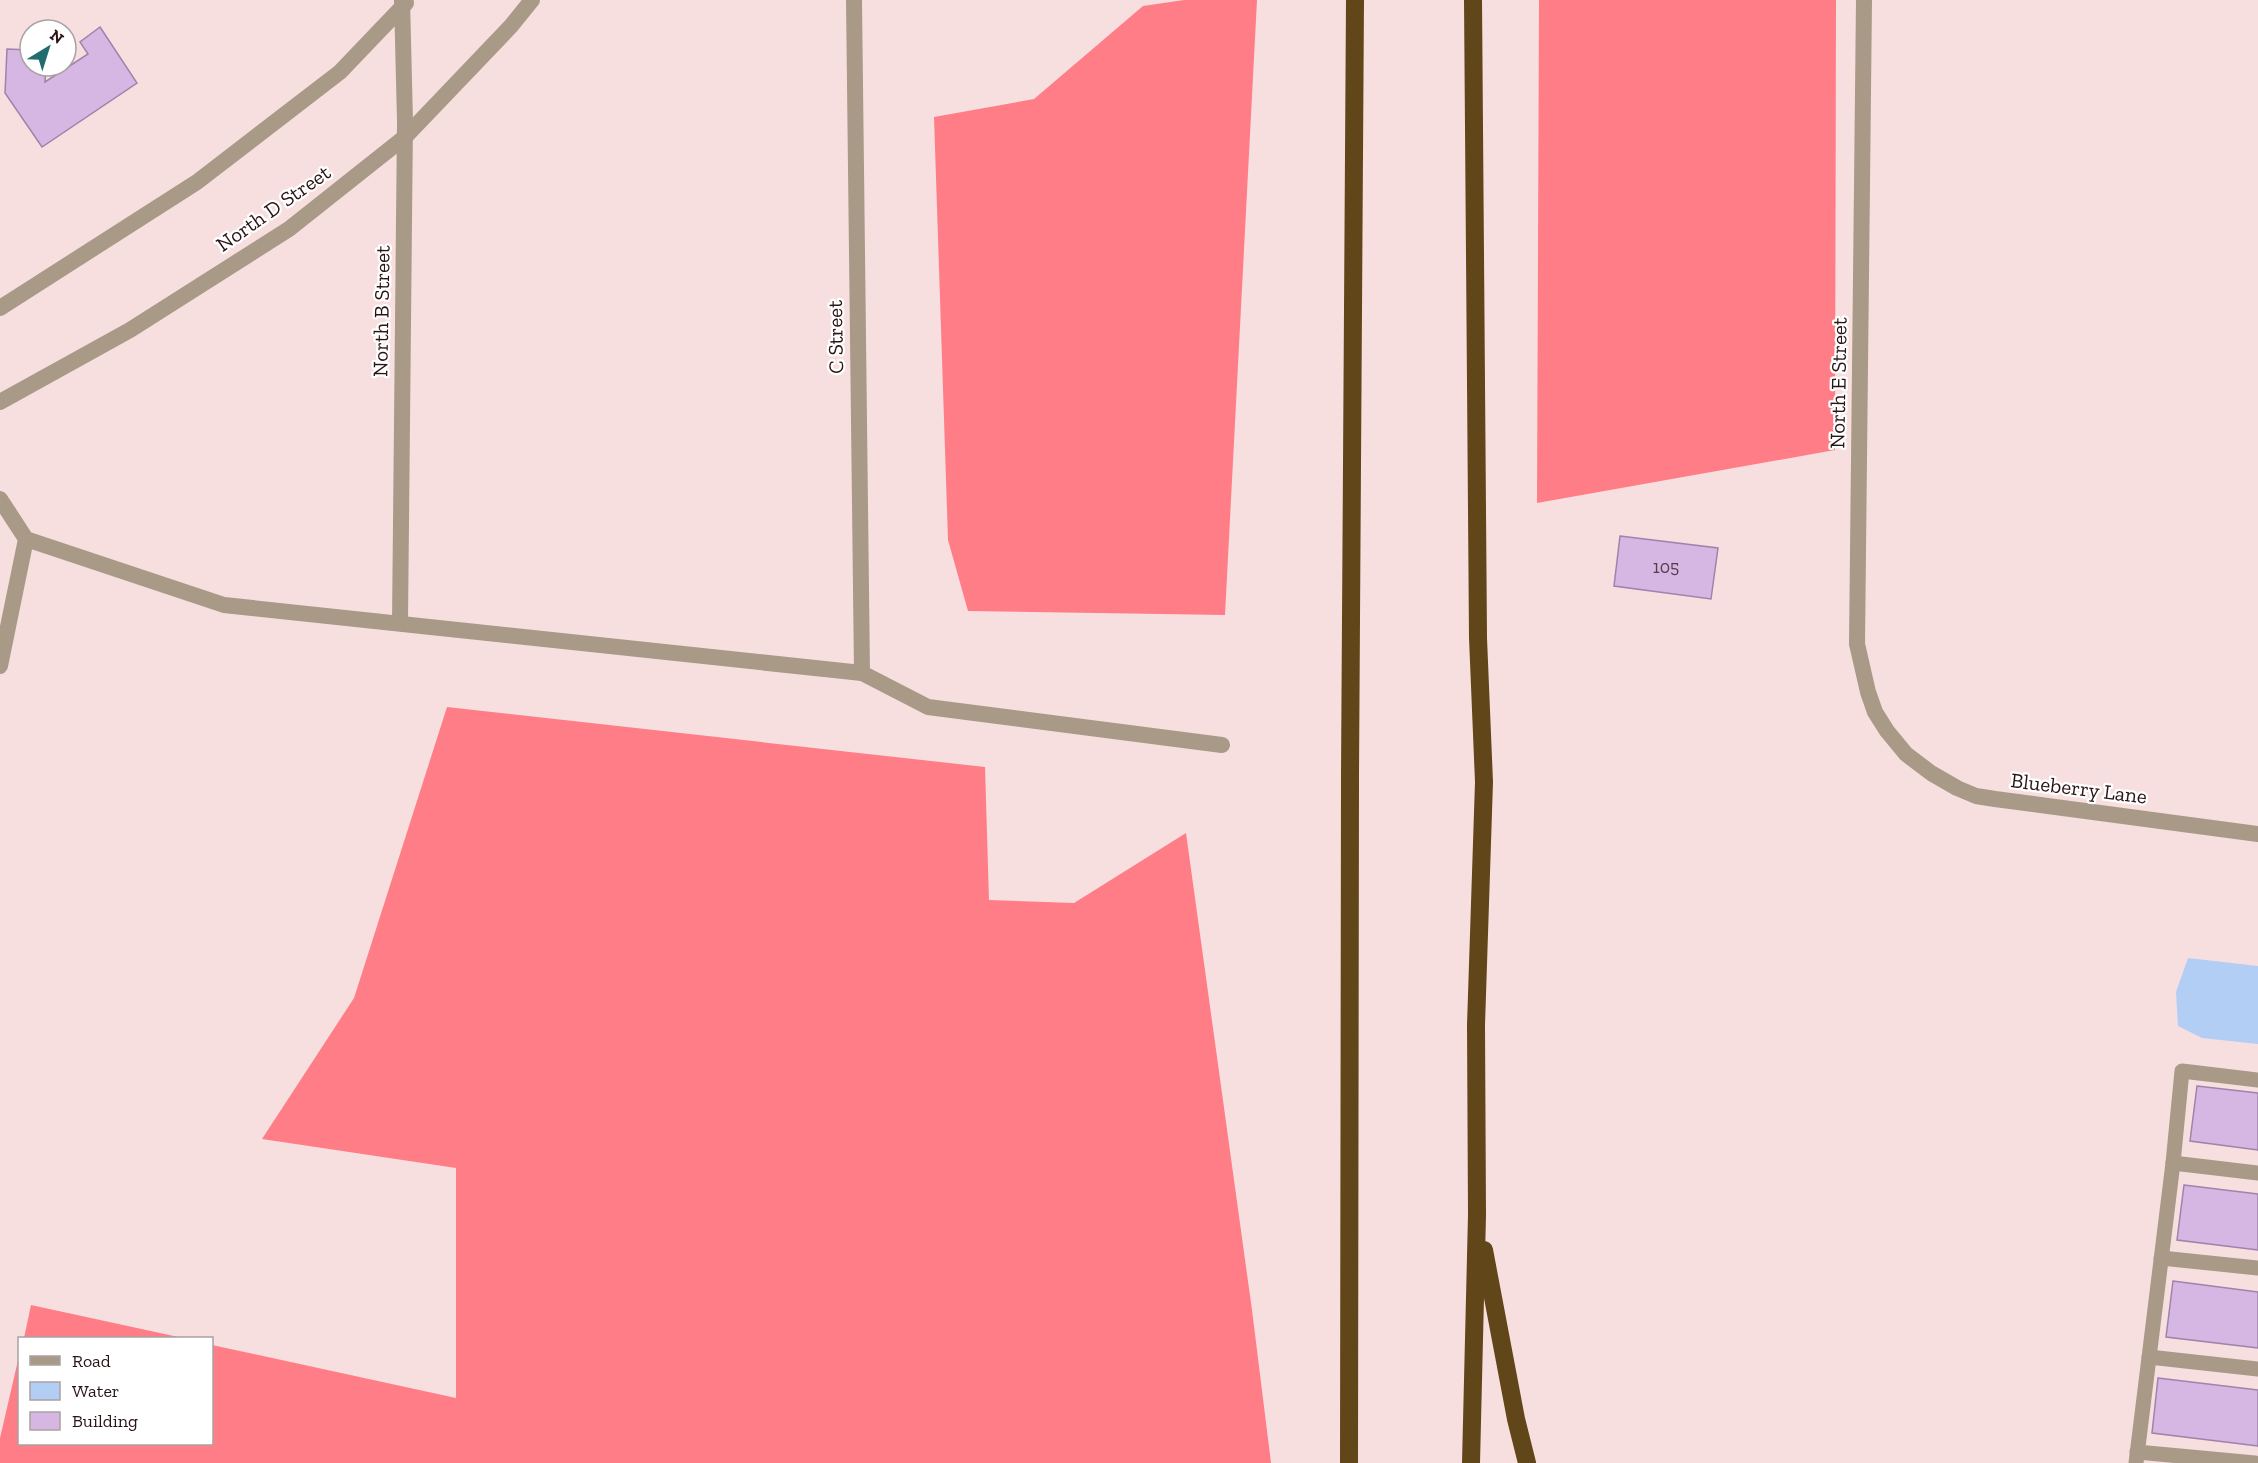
<svg xmlns="http://www.w3.org/2000/svg" width="2258" height="1463" font-family="'Zilla Slab',serif">
<style>
.forest{fill:#ff7d87}
.water{fill:#b2cef5}
.building{fill:#d6b6e2;stroke:#a082ac;stroke-width:1.5}
.lines{fill:none;stroke-linecap:round;stroke-linejoin:round}
.service{stroke:#a89a87;stroke-width:15}
.minor{stroke:#a89a87;stroke-width:16}
.motorway{stroke:#61461a;stroke-width:18}
.labels{text-anchor:middle;dominant-baseline:central;stroke-width:4.5;stroke-linejoin:round;paint-order:stroke}
.number-label{font-size:18px;fill:#553d49}
.street-label{font-size:21px;fill:#2a1516;stroke:#fff}
</style>
<rect width="100%" height="100%" fill="#f8dfdf"/>
<!-- forest -->
<g class="forest">
<polygon points="1184,0 1257,0 1225,615 968,611 948,540 934,117 1034,99 1143,6"/>
<polygon points="1539,0 1836,0 1835,450 1537,503"/>
<polygon points="447,707 985,767 989,900 1074,903 1186,833 1252,1310 1271,1463 0,1463 0,1438 19,1356 20,1444 212,1444 212,1345 456,1398 456,1168 262,1139 354,998"/>
<polygon points="31,1305 183,1338 24,1338"/>
</g>
<!-- water -->
<polygon class="water" points="2188,958 2258,966 2258,1044 2202,1038 2178,1026 2176,992"/>
<!-- building -->
<g class="building">
<polygon points="100,27 137,83 42,147 5,93 7,49 30,50 30,66 46,66 45,82 88,54 80,42"/>
<polygon points="1620,536 1718,548 1711,599 1614,586"/>
<polygon points="2197,1086 2258,1093 2258,1150 2190,1141"/>
<polygon points="2184,1185 2258,1194 2258,1250 2177,1240"/>
<polygon points="2173,1281 2258,1292 2258,1348 2166,1337"/>
<polygon points="2158,1378 2258,1390 2258,1446 2152,1433"/>
</g>
<g class="lines">
<!-- service -->
<g class="service">
<polyline points="2173,1163 2258,1173"/>
<polyline points="2161,1258 2258,1268"/>
<polyline points="2149,1357 2258,1369"/>
<polyline points="2137,1452 2255,1463"/>
<polyline points="2136,1463 2173,1163 2182,1071 2258,1080"/>
</g>
<!-- minor -->
<g class="minor">
<polyline points="854,0 862,673"/>
<polyline points="1864,0 1857,644 1868,692 1875,712 1887,731 1906,754 1931,773 1957,788 1976,796 1995,799 2258,834"/>
<polyline points="0,308 197,182 340,72 406,3"/>
<polyline points="0,402 130,330 289,229 405,137 511,26 532,0"/>
<polyline points="0,499 26,539 224,605 862,673 928,707 1222,745"/>
<polyline points="400,623 405,121 402,0"/>
<polyline points="0,666 26,539"/>
</g>
<!-- motorway -->
<g class="motorway">
<polyline points="1484,1250 1516,1419 1527,1463"/>
<polyline points="1349,1463 1350,774 1355,0"/>
<polyline points="1471,1463 1477,1215 1476,1025 1484,782 1478,638 1473,0"/>
</g>
</g>
<g class="labels">
<!-- number labels -->
<g class="number-label">
<text x="1666" y="567">105</text>
</g>
<!-- street labels -->
<g class="street-label">
<text transform="translate(273 208) rotate(-35)">North D Street</text>
<text transform="translate(381 311) rotate(-89)">North B Street</text>
<text transform="translate(835 337) rotate(-91)">C Street</text>
<text transform="translate(1838 383) rotate(-89)">North E Street</text>
<text transform="translate(2079 788) rotate(7)">Blueberry Lane</text>
</g>
</g>
<!-- legend -->
<rect x="18" y="1337" width="195" height="108" fill="#ffffff" stroke="#aaa1a2" stroke-width="1.5"/>
<rect x="30" y="1356" width="30" height="9" fill="#a89a87" stroke="#aaa1a2" stroke-width="1.5"/>
<text x="72" y="1367" font-size="18" fill="#2a1516">Road</text>
<rect x="30" y="1382" width="30" height="18" fill="#b2cef5" stroke="#aaa1a2" stroke-width="1.5"/>
<text x="72" y="1397" font-size="18" fill="#2a1516">Water</text>
<rect x="30" y="1412" width="30" height="18" fill="#d6b6e2" stroke="#aaa1a2" stroke-width="1.5"/>
<text x="72" y="1427" font-size="18" fill="#2a1516">Building</text>
<!-- north arrow -->
<g transform="translate(48 48) rotate(38)"><circle r="28" fill="#ffffff" stroke="#aaa1a2" stroke-width="1.5"/>
<path d="M0-4.5L10 22L0 15L-10 22Z" fill="#206c6e"/>
<text y="-9" font-size="16" font-weight="bold" text-anchor="middle" fill="#2a1516">N</text>
</g>
</svg>
